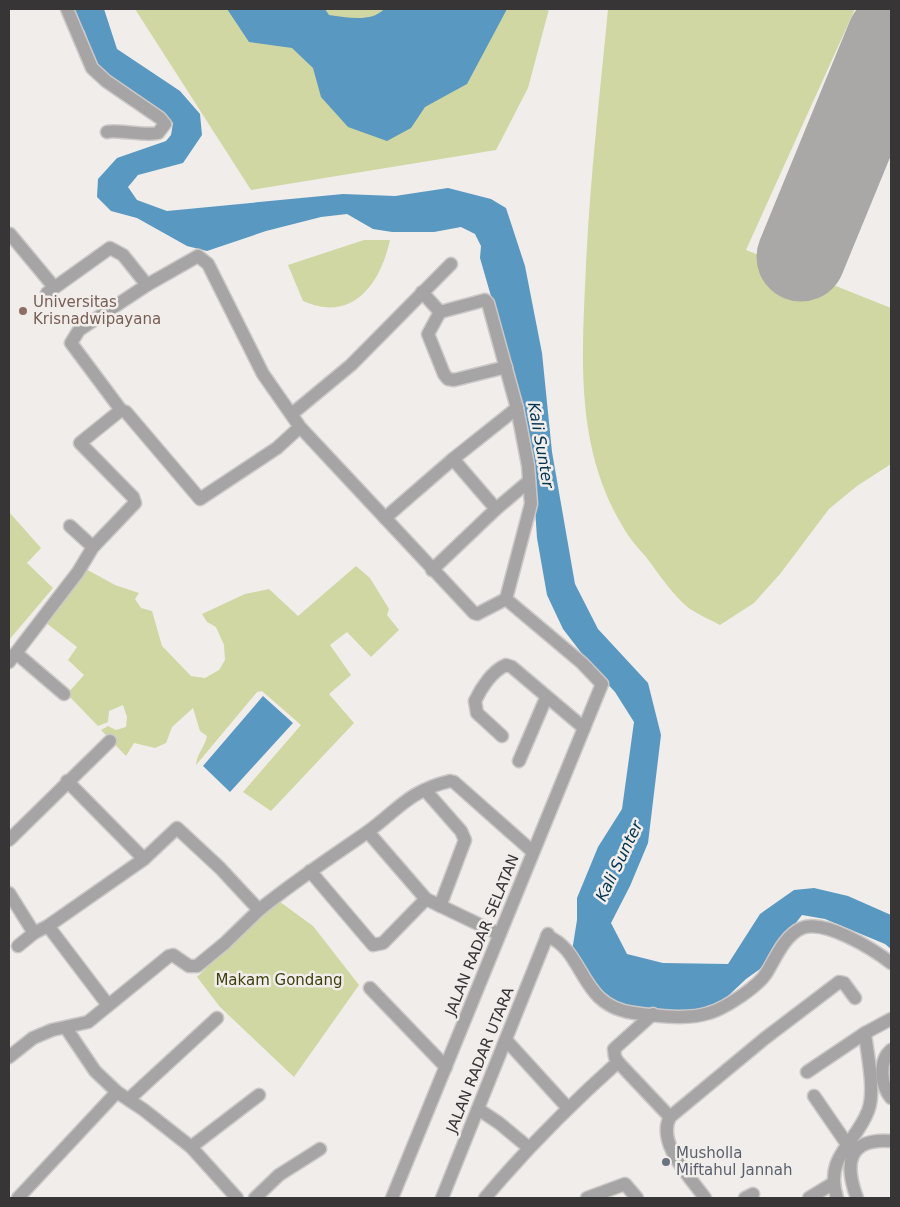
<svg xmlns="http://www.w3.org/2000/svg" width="900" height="1207" font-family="'DejaVu Sans',sans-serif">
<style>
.green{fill:#d1d7a2}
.water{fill:#5998c1}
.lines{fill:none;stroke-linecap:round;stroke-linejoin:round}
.runway{stroke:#aaa8a6;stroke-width:89}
.minor-casing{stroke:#ccc8c7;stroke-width:15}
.minor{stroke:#a6a4a4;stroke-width:12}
.education-dot{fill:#8d6e63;stroke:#f1edeb;stroke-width:2}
.worship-dot{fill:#6b7280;stroke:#f1edeb;stroke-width:2}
.labels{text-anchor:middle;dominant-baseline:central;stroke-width:5;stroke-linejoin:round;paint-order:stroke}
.education-label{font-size:15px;fill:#785e54;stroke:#f1edeb;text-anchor:start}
.street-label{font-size:15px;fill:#373535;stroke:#f1edeb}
.park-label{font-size:15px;fill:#3d400b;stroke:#f1edeb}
.worship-label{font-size:15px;fill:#5b616d;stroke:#f1edeb;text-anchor:start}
.water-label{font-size:16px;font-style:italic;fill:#003551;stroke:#f1edeb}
</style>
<rect width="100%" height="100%" fill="#f1edeb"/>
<!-- green -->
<g class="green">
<polygon points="135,9 549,9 528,88 496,150 251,190"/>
<path d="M608,9H855L746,250L891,308V464L857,486L829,509L780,574L754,603L720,625C711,620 699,615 690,609C673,596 659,574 646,557C638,548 629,538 623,527C574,446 582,355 586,265C590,179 600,94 608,9Z"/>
<path d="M364,240H390C380,285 352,323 303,301L288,265Z"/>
<polygon points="9,512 41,548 27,563 53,588 9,640"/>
<path d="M356,566L370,578L389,609L387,615L399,630L371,657L347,632L330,645L351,675L329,694L354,723L271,811L243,792L301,725L262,691L257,692L196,765C197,753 205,747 207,736L200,731L193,708L172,727L166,743L155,748L134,743L126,756L101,730L108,726L116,730L126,727L127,717L123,705L109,711L108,722L98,726L67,694L84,675L68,660L77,647L45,622L84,568L115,585L139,593L135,599L141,608L152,611L162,646L191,676L205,678L219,670L225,660L224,645L216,627L207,622L202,614L245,594L269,589L298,616Z"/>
<polygon points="276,899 313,926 359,985 294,1077 220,1007 197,977"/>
</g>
<!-- water -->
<g class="water">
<polygon points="70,9 104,9 117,49 180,91 200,114 202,135 183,163 138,175 128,187 137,200 167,211 343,194 395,196 448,188 491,199 506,208 525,266 542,353 552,452 575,584 598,629 648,683 661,735 648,843 630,886 611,923 627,954 663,963 728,964 760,914 794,890 814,888 848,896 891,915 891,949 885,944 825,919 802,915 760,969 746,979 711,1012 632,1011 593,988 572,951 577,920 577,898 598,847 622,809 634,722 615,692 593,668 563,629 547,595 537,538 532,464 516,383 480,258 481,246 475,234 461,227 434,232 392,232 373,229 347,214 321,217 266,231 207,251 187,246 137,218 111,211 97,197 98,179 117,158 166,141 171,135 173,123 99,74 85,32"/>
<path d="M227,9H325L329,15C347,17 371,23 384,9H507L467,84L425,107L411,128L387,141L348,127L321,97L313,68L292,48L249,42Z"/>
<polygon points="263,696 293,723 230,792 203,766"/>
</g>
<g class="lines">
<!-- runway -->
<polyline class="runway" points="801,257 891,38"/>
<!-- minor casing -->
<g class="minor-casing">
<g id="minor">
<path d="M67,9L92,68L106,81L160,118L165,124L158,133C144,136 114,129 107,132"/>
<polyline points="10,234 54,287"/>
<polyline points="422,292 440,312 428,334 444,374 448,379 454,380 506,367"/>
<polyline points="47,293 110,248 123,255 147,285"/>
<polyline points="293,413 351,365 451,264"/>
<polyline points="300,427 277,448 200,499 126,412 121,410 71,343 79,330 147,285 198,256 208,264 263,374 300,427 474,613 477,614 506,599 531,504 528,465 517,408 488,303 485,300 440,312"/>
<polyline points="496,509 529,481"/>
<polyline points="385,518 453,459 517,408"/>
<polyline points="70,526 93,547"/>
<polyline points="432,570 496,509 453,459"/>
<polyline points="16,653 64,694"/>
<polyline points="9,662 78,572 93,547 135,503 133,497 80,443 121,410"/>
<path d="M502,736L477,713L475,701C481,688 492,671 506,665L512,667L584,728"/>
<polyline points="519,761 546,698"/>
<polyline points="67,781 144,859"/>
<polyline points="425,790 461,831 465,840 440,906"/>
<polyline points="368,832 426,899 499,934"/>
<polyline points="9,840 110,741"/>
<polyline points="310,871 373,945 383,943 426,899"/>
<polyline points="9,893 34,933"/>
<polyline points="48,926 108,1005"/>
<path d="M547,936C586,951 578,1006 634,1013C656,1016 688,1020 709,1013C726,1008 759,986 767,972C776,957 785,935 802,928C825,919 873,949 891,963"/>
<path d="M18,946L34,933L48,926L144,859L177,828L220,868L259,910C293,882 330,858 366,833C397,811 408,791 450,781L454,782L533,852"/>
<polyline points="370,988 446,1067"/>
<polyline points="66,1028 95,1071 117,1092 144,1110 191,1147 237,1198"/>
<polyline points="506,1040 567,1107"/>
<path d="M891,1050C878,1061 881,1086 891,1098"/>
<polyline points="9,1057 33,1038 52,1030 88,1022 169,956 173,955 189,966 197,966 225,943 259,910"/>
<polyline points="618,1062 670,1117"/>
<polyline points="807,1072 865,1033 891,1019"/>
<polyline points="814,1096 847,1144"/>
<polyline points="129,1099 217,1018"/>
<polyline points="478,1109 499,1123 528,1147"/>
<polyline points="191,1147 259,1095"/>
<polyline points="18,1198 117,1092"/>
<polyline points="255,1198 279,1175 320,1149"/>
<polyline points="392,1198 602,684 582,663 506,599"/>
<polyline points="442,1198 548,934"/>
<path d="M485,1198C526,1149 570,1105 618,1062L615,1057L614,1049L653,1014"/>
<polyline points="587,1198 625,1184 637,1198"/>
<path d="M705,1198C691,1178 656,1143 670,1117L764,1039L839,982L844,983L855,998"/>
<polyline points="745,1198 753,1194"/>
<polyline points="809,1198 832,1184"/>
<path d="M837,1198C824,1156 855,1145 868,1111C876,1091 867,1054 865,1033"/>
<path d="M857,1198C844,1163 848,1138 891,1141"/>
</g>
</g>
<!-- minor -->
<use href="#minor" class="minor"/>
</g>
<!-- markers -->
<circle class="education-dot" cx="23" cy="311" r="5"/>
<circle class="worship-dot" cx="666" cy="1162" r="5"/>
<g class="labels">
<!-- education labels -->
<g class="education-label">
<text x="33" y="302">Universitas<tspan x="33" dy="17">Krisnadwipayana</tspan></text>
</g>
<!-- street labels -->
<g class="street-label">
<text transform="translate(482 935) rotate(-68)">JALAN RADAR SELATAN</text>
<text transform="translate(480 1060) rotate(-68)">JALAN RADAR UTARA</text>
</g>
<!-- park labels -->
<g class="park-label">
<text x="279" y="980">Makam Gondang</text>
</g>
<!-- worship labels -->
<g class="worship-label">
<text x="676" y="1153">Musholla<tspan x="676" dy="17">Miftahul Jannah</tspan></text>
</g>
<!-- water labels -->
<g class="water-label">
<text transform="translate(541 445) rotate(80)">Kali Sunter</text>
<text transform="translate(619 861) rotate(-64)">Kali Sunter</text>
</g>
</g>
<!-- border -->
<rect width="900" height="1207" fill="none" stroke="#373535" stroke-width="20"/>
</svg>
